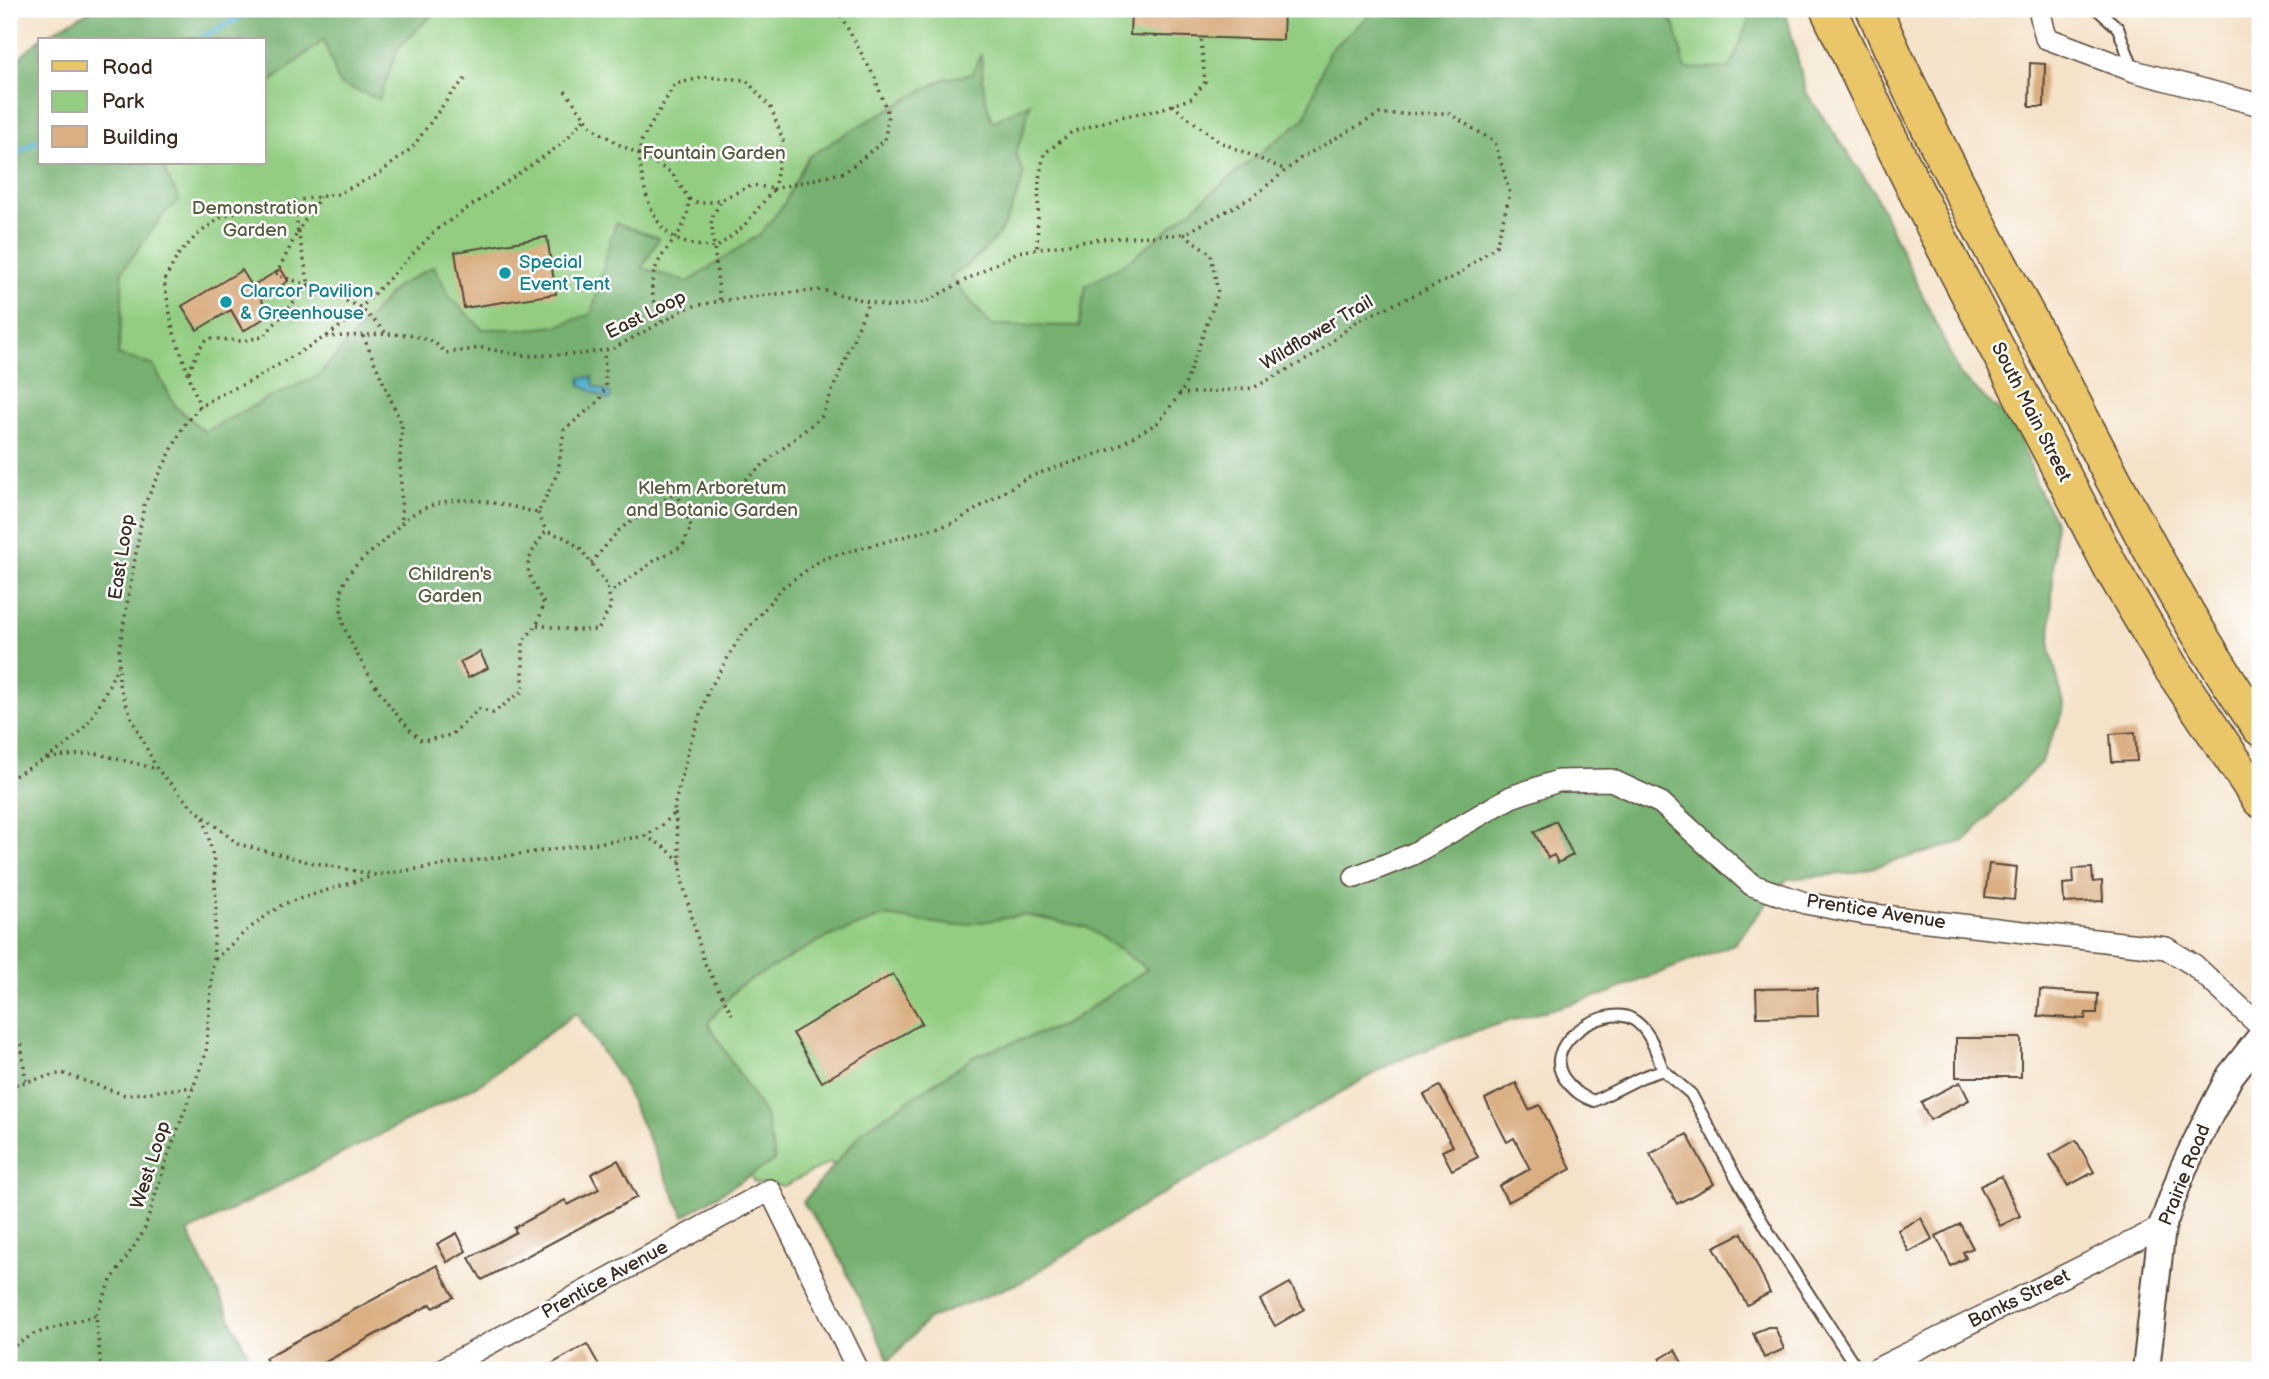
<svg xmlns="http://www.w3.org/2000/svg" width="2269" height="1379" font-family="'Balsamiq Sans',sans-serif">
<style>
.green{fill:#92cd81;stroke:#667c50;stroke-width:2}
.forest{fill:#75b06f;stroke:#586d46;stroke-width:2}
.water{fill:#4baeca;stroke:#436c74;stroke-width:2}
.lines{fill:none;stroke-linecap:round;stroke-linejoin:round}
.stream{stroke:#4baeca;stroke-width:6}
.building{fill:#daaf83}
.service-casing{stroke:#574638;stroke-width:14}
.minor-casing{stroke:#574638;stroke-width:24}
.tertiary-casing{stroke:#574638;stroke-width:30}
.primary-casing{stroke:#574638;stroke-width:38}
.path{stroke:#574638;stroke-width:3.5;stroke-dasharray:2 5;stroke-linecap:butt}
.service{stroke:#fff;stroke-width:10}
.minor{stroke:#fff;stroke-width:21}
.tertiary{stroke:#fff;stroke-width:26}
.primary{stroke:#eac669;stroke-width:35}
.culture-dot{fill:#0f9aa8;stroke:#fff;stroke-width:2.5}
.labels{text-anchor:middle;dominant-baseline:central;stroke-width:5;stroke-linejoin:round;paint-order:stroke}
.park-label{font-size:19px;fill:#555b3c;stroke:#fff}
.culture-label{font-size:19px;fill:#0d838f;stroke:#fff;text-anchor:start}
.street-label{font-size:19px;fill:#3b2a1e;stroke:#fff}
</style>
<rect width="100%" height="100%" fill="#fff"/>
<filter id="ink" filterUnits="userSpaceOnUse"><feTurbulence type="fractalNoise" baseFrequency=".0143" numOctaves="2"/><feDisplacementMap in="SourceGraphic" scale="14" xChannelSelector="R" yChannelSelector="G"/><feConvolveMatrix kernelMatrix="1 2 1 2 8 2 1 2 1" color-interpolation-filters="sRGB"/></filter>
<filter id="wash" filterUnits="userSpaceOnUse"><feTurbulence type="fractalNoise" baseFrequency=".00686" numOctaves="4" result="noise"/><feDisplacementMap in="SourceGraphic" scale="28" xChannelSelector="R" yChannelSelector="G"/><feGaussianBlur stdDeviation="1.57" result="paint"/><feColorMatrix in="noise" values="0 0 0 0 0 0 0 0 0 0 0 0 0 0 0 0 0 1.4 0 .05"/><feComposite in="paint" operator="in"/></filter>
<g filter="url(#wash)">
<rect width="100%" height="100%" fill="#f4e2c9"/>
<!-- green -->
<polygon class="green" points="126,9 1766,9 1908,303 1321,1022 889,1258 831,1162 784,1186 754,1182 635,981 159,1229 9,1370 9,497 40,163 264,163 264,40"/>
<!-- forest -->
<path class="forest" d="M93,9H439L399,47L379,99L339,84L324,40L264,87V40H40V163H161L179,200L164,214L122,271V314L118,355L153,365L176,407L205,432L266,399L318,376L396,287L434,266L450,297L482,329H526L557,326L591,314C602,284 604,253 616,223L659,238L642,268L688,282L760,234L784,204L808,157L860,125L944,79L972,74L981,54L984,91L992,122L1030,103L1022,138L1015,153L1024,174C1007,227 998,246 950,277L991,325L1079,326L1086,286L1133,258L1233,175L1305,118L1329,51L1377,9H1662L1675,26L1685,69L1730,68L1753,9H1785L1806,92L1873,190L1960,375L2017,428L2039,491L2055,521L2050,649L2065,708L2041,762L1965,841L1853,873L1787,879L1734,944L1605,994L1482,1029L1396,1061L1152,1200L1021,1282L928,1319L889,1361L836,1250L803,1202L864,1130L975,1056L1066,1024L1147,969L1086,927L1024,915L956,926L884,916L821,940L738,987L708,1023L766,1117L775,1160L684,1216L622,1082L576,1013L482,1083L188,1232L256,1370H9V67L40,39Z"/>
<!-- water -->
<polygon class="water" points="592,377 594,386 610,393 611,398 609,400 580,385 581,378"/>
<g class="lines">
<!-- stream -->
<g class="stream">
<polyline points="198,40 254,9"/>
<polyline points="9,157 40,140"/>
</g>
</g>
<g id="blocks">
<!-- building -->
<g class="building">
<polygon points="1131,9 1284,9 1283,40 1130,35"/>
<polygon points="2030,63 2045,64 2044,107 2029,107"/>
<polygon points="547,237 556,294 464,308 455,252"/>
<polygon points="281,269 288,281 261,299 270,315 243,331 231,310 197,330 182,306 242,270 252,286"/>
<polygon points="480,652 488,668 468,678 460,662"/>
<polygon points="2135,732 2137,761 2112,762 2110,734"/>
<polygon points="1556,821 1573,855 1558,863 1554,855 1548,858 1534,832"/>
<polygon points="1989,864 2017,867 2014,900 1985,897"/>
<polygon points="2092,868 2093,882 2102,881 2103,901 2064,903 2063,884 2074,883 2073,869"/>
<polygon points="893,974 922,1023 822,1082 793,1033"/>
<polygon points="1817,988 1818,1016 1757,1017 1756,989"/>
<polygon points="2040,990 2098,994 2097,1013 2086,1013 2085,1019 2038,1016"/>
<rect x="1956" y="1038" width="65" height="39"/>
<polygon points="1960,1082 1969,1100 1930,1120 1921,1102"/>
<polygon points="1516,1083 1529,1110 1540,1105 1571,1169 1508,1202 1499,1186 1530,1169 1514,1138 1507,1142 1485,1099"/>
<polygon points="1440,1086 1478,1157 1452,1170 1442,1151 1453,1146 1424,1095"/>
<polygon points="1687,1134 1714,1184 1677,1204 1650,1154"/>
<polygon points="2076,1140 2094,1172 2068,1186 2050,1155"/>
<polygon points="618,1160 637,1197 482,1280 469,1258 516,1232 514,1228 565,1200 568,1205 599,1189 591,1174"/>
<polygon points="2001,1176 2020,1216 2000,1226 1980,1186"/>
<polygon points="1921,1218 1932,1239 1909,1252 1898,1230"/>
<polygon points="1960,1224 1973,1248 1963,1252 1966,1258 1951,1266 1936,1236"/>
<polygon points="457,1233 466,1251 447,1262 437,1244"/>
<polygon points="1742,1233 1770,1293 1747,1305 1714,1247"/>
<polygon points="437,1265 454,1297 433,1308 431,1304 311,1370 272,1370 265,1358"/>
<polygon points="1290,1283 1304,1309 1275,1326 1260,1300"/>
<polygon points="1768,1327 1775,1327 1784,1349 1764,1358 1753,1333"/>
<polygon points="587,1344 599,1365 589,1370 541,1370"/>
<polygon points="1675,1350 1686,1370 1667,1370 1660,1359"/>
</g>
</g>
</g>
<g filter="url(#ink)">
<use href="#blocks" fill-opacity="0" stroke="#574638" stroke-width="2"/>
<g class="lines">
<!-- service casing -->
<g class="service-casing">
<g id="service">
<polyline points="2097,9 2118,28 2134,71"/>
<path d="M1663,1070C1656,1052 1650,1029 1632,1019C1604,1003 1534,1047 1568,1083C1576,1092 1582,1097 1594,1101L1642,1077L1663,1070L1691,1094L1737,1179L1773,1239L1858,1370"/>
</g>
</g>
<!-- minor casing -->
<g class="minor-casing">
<g id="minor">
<polyline points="2039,9 2046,38 2134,71 2260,105"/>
<polyline points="1355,877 1413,854 1511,797 1558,781 1611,780 1661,803 1752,885 1805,903 1865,914 2166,948 2194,965 2260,1026"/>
<polyline points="441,1370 770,1190 858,1370"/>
<polyline points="1875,1370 2162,1227"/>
</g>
</g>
<!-- tertiary casing -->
<g class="tertiary-casing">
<polyline id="tertiary" points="2146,1370 2162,1227 2183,1169 2206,1122 2230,1076 2260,1038"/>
</g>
<!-- primary casing -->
<g class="primary-casing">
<g id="primary">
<polyline points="1828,9 1882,123 1942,243 2112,569 2169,665 2260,800"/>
<path d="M1874,9C1926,131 1991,247 2053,364C2118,488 2180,614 2260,728"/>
</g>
</g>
<!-- path -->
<g class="path">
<polyline points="565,91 593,128 618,144 639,154 642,140 675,84 705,77 746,80 771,108 783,140 774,189 845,172 885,140 888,114 875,78 837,9"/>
<polyline points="1172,105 1218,141 1286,170"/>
<path d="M689,199C700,205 710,203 721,199"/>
<polyline points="295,201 298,231 276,275 309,285 360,307 387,334"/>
<polygon points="1184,234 1211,254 1218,293 1184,388 1159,422 1112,449 1028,477 954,523 822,559 783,587 738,640 708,692 689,747 674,807 675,813 660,827 645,836 376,875 305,861 238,844 192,807 157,769 132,719 119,684 119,652 144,505 184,425 200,407 219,395 251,381 325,337 387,334 412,335 434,342 446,353 482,348 528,356 582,354 612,349 690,307 720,301 776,294 822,290 890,307 925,302 1018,252 1100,239"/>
<polyline points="1037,247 1039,179 1044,154 1072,132 1120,117 1158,110 1192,98 1205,82 1201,40"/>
<path d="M662,322C658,310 651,297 652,284C654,256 676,244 685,221C688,214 688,206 689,199L672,173L639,154C642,182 649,226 678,240C690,245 703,246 716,248L743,227L774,189L753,185L722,199L711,219L720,301"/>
<polyline points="327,336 350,319 436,230 562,144 584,119"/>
<polyline points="363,336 402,425 400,457 402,524"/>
<polyline points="189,372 200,347 208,338 239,341 263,337 309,285 298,231 320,197"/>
<polyline points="1179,394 1253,388 1315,355 1357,321 1456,276 1496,246 1510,194 1495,142 1448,113 1379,114 1301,158 1254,196 1184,234"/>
<polyline points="200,407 173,330 164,281 178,255 197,235 223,216 261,206 337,194 379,174 412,148 451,94 465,79"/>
<polyline points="677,492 741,483 822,416 868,303"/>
<path d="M538,513L546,531C521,567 524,567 544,604L537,625L523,641V691L493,713L479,709L451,735L422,741C391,714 360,665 344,627C341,619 340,599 342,590C346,569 368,555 383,542C392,534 400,523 410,516C452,489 493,502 538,513L558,472L564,430L600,400L606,386L604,351"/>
<polyline points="591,563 620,529 677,492 691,526 683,546 657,559 609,593"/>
<polyline points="537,625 574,630 598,630 611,606 607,585 580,548 566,538 546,531"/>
<polyline points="48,758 95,753 157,769"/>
<path d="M9,779C32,766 60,753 79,733C96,716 107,688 118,666"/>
<polyline points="675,813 683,884 704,962 732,1014"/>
<polyline points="204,818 214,861 216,903 213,961 247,930 283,904 373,876"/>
<polyline points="645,836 663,846 680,861"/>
<polyline points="9,1037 21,1044 26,1082"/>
<polyline points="9,1086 62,1073 125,1095 193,1087"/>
<polyline points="9,1349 34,1334 96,1315"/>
<polyline points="101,1370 96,1315 111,1281 144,1231 167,1158 206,1053 213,961"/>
</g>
<!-- service -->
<use href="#service" class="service"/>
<!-- minor -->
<use href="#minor" class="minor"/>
<!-- tertiary -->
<use href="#tertiary" class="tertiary"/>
<!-- primary -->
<use href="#primary" class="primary"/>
</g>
</g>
<!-- markers -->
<g class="culture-dot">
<circle cx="505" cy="273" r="7"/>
<circle cx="226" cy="302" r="7"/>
</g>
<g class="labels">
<!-- park labels -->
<g class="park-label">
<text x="714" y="153">Fountain Garden</text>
<text x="255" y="208">Demonstration<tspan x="255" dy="22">Garden</tspan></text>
<text x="712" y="488">Klehm Arboretum<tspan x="712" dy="22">and Botanic Garden</tspan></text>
<text x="450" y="574">Children's<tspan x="450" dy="22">Garden</tspan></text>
</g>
<!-- culture labels -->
<g class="culture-label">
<text x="519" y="262">Special<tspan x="519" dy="22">Event Tent</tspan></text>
<text x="240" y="291">Clarcor Pavilion<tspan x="240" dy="22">&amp; Greenhouse</tspan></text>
</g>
<!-- street labels -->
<g class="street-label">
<text transform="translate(646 315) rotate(-26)">East Loop</text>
<text transform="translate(1317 333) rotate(-31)">Wildflower Trail</text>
<text transform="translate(2031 412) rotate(63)">South Main Street</text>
<text transform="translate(122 557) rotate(-81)">East Loop</text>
<text transform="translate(1876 912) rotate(9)">Prentice Avenue</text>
<text transform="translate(151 1165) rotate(-72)">West Loop</text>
<text transform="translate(2185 1175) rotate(-68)">Prairie Road</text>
<text transform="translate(605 1280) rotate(-29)">Prentice Avenue</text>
<text transform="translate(2019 1299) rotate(-26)">Banks Street</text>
</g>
</g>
<!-- margin -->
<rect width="2269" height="1379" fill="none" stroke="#fff" stroke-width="35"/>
<!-- legend -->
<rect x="38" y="38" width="228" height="126" fill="#ffffff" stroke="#b1aaa5" stroke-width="2"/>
<rect x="52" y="61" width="35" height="10" fill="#eac669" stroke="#b1aaa5" stroke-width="2"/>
<text x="102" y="74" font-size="21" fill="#3b2a1e">Road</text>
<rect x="52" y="91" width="35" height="21" fill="#92cd81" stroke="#b1aaa5" stroke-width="2"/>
<text x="102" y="108" font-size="21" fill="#3b2a1e">Park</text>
<rect x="52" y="126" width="35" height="21" fill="#daaf83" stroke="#b1aaa5" stroke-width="2"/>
<text x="102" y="144" font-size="21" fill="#3b2a1e">Building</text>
</svg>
